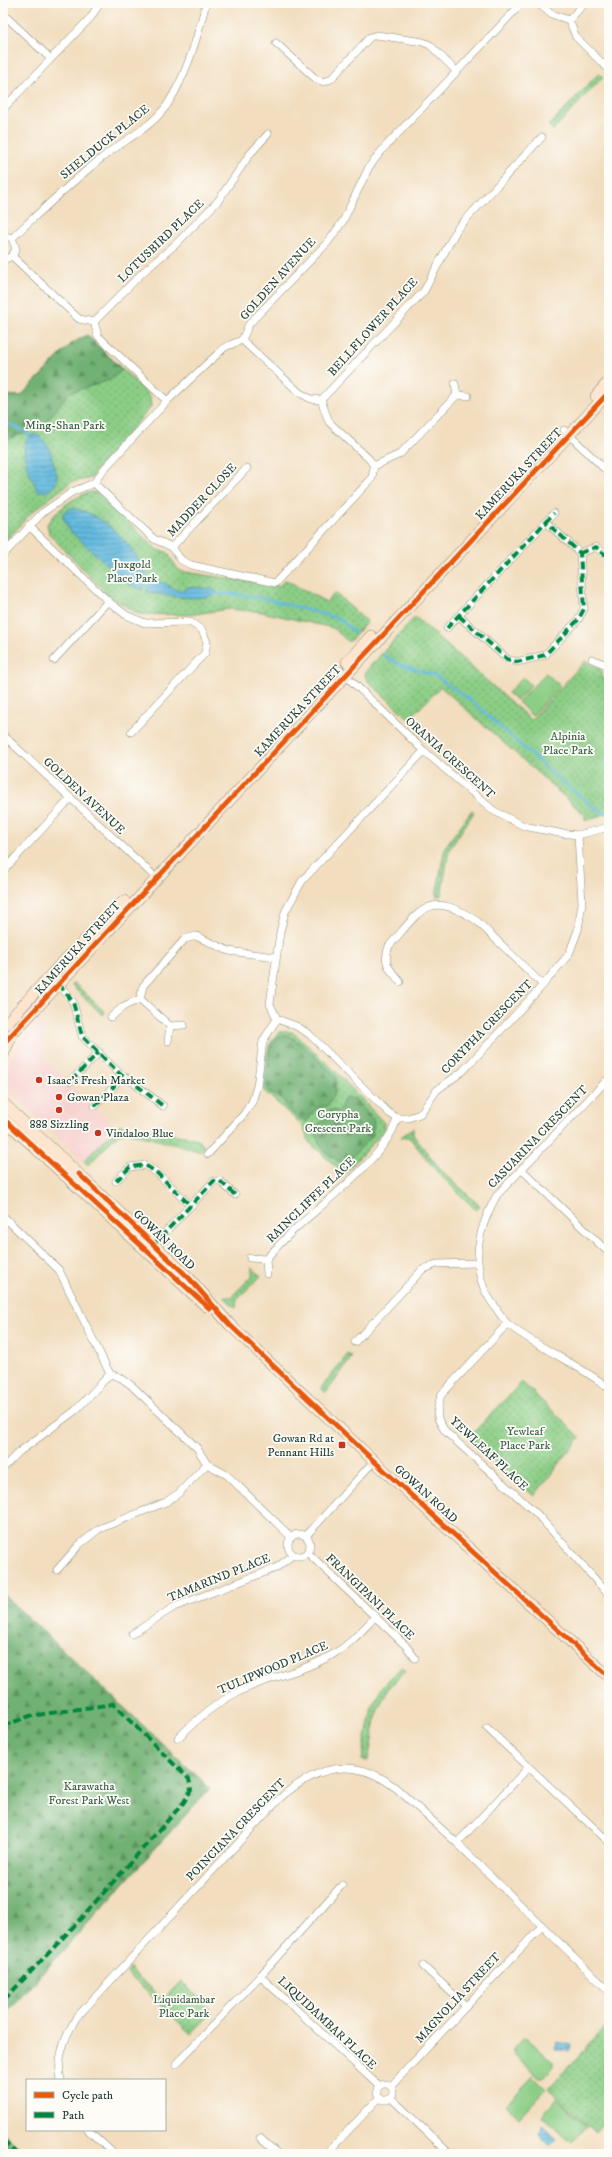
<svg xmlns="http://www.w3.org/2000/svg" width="612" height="2157" font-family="'IM FELL DW Pica',serif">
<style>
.built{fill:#f7d0ce}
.green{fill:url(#green-dots);stroke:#56865d}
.forest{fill:url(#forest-firs);stroke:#487754}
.pitch{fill:#8cce86;stroke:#56865d}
.water{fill:url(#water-rules);stroke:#417c8a}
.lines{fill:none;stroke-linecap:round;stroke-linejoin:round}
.stream{stroke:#63bae0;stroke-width:2.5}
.street-casing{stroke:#888d79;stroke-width:8}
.secondary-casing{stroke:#888d79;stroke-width:12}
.street{stroke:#fff;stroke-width:7}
.secondary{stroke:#fde5d0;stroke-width:11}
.quiet{stroke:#00873e;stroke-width:4;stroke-dasharray:8 4;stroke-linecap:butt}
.cycleway-casing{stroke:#fdfcf7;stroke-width:8}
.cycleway{stroke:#e8590c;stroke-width:5}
.poi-dot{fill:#c8321e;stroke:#fdfcf7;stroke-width:1.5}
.labels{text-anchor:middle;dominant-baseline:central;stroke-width:3.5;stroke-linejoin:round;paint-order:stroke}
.street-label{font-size:12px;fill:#1f3d34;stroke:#fdfcf7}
.park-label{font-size:12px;fill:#3a6148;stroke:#fdfcf7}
.poi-label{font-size:12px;fill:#1f3d34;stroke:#fdfcf7;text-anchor:start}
</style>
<defs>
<pattern id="green-dots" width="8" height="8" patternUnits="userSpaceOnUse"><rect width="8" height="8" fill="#8cce86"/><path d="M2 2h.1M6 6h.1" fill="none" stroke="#72a86e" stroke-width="1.8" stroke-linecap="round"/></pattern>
<pattern id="forest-firs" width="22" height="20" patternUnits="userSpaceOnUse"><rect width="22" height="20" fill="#71b173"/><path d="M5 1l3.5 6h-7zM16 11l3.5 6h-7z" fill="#5c915f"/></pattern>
<pattern id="water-rules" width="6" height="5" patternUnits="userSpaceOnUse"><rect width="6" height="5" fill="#63bae0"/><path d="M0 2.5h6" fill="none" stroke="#5198b6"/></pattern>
</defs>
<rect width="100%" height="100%" fill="#fdfcf7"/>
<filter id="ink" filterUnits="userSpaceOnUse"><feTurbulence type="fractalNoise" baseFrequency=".025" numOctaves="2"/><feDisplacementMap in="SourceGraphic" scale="8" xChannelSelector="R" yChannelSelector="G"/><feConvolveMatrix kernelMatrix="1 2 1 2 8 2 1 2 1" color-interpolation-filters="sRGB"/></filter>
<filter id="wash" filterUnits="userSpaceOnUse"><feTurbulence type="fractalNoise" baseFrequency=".012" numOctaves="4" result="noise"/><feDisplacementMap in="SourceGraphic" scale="16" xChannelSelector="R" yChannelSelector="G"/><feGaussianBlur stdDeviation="0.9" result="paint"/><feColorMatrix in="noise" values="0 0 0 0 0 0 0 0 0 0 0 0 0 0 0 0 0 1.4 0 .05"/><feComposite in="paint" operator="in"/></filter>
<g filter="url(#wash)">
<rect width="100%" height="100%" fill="#f2ddbe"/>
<!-- built -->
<polygon class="built" points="38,1022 44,1027 43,1042 46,1062 116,1128 84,1161 3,1086 6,1069 18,1043"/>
<!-- green -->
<g class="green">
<polygon points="599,73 603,77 553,130 549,126"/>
<polygon points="87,335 150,396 151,407 95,471 92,478 71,482 32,512 3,544 3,395 21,396 71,344"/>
<path d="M91,492L98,493L157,550L167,552L179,571L279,586L286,580L326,602L335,593L367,622L349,642L333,628L262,612L229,609L188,615L139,614L110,597L49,534L47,524C56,511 75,495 91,492Z"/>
<polygon points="415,617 531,720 585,661 599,668 602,671 601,678 604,679 609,676 609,813 585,820 585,815 441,687 409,719 368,681 365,676 366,671"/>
<polygon points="472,810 474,812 449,850 441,896 436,896 445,847"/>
<polygon points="74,983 105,1012 103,1015 72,986"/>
<path d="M280,1032H292L303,1041L341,1077L384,1123L385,1128L382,1133L344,1174L309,1142L303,1126L263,1090C265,1071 263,1044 280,1032Z"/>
<polygon points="119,1125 195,1138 204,1146 202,1152 127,1132 118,1134 88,1165 84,1161"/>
<polygon points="413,1128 413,1135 442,1171 480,1206 476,1210 439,1174 409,1137 401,1137"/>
<polygon points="252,1268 261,1276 237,1299 236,1308 224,1297 231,1297 252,1276"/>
<polygon points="348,1354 352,1357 326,1393 321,1388"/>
<polygon points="522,1382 580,1437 534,1496 471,1441 469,1437"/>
<polygon points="401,1667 405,1671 388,1689 378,1709 368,1761 362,1760 372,1705 383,1686"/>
<polygon points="130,1969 163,2000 181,1981 212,2011 191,2034 127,1973"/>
<polygon points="609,2023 609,2117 595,2133 548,2089"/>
</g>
<!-- forest -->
<g class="forest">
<polygon points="87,335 122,370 110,380 69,393 43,426 3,441 3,395 21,396 71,344"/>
<polygon points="288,1035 304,1046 336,1077 335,1093 327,1106 316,1108 307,1121 298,1118 288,1109 283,1099 270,1093 266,1085 270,1048 277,1037"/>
<path d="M345,1098L355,1099L374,1121L372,1137L346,1163C327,1158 317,1146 315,1127L326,1119L329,1110L339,1111Z"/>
<polygon points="3,1594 210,1788 3,2017"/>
<polygon points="3,2133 26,2154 3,2154"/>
</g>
<!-- pitch -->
<g class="pitch">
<polygon points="546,673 560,686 532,716 518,702"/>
<polygon points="523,677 531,685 517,700 508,693"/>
<polygon points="523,2038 527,2038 553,2062 553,2066 543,2077 538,2077 513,2053 513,2049"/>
<polygon points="533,2076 546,2089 519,2118 506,2105"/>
<polygon points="557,2099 586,2126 572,2142 542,2115"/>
</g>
<!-- water -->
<g class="water">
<path d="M30,435H38L49,447L57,477L55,485L48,491H38C30,475 17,451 30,435Z"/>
<path d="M71,508C105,513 135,548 148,577L142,590L127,583L69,530L62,514Z"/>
<path d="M153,578L177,590H186L188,587L213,589L218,593C204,602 162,596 146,591Z"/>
<polygon points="557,2042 571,2045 570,2050 555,2049"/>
<polygon points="543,2125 558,2139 550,2145 543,2140 539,2133"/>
</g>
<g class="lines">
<!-- stream -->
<g class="stream">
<polyline points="3,421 26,432 29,438"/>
<polyline points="141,583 152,586"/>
<polyline points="214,594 235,594 267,599 340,619 355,633"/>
<polyline points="384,655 398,664 434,675 469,699 555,776 598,810 609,814"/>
</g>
</g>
</g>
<g filter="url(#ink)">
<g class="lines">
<!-- street casing -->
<g class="street-casing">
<g id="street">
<polyline points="538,3 551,14 569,20 576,37 609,70"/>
<polyline points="3,14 50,58"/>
<polyline points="569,20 585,3"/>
<polyline points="276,43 316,79 324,82 331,79 370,37 377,35 423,42 430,45 456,71"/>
<polyline points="3,109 91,17 100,3"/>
<polyline points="3,235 12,238 16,249 12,256 3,260"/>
<path d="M12,238C42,210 71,182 103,157C124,140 151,128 167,105C187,75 197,38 206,3"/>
<polyline points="12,256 79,319 94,322 98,336 167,401"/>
<polyline points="94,322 142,273 176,244 218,201 250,154 268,134"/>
<polyline points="455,384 457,395 468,396"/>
<polyline points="321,400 424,291 457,229 542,137"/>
<polyline points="564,430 609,473"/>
<polyline points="374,466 400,454 457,395"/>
<polyline points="94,483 154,539 172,547 181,560 191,565 275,583 372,478 374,466 369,459 329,422 321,400 311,399 300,393 242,340"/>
<polyline points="29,526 108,601 126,615 145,623 190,622 202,630 207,642 205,653 131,732"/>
<polyline points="172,547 247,468"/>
<polyline points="580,553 596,547 609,558"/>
<polyline points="3,555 42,513 72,492 94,483 104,469 167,401 225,347 242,340 249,324 328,242 343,221 369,167 383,149 522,3"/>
<polyline points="459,616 507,659 517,662 545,655 578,620 584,609 580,553 546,522"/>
<polyline points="447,628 554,513"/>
<polyline points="592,659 609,666"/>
<polyline points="54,660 108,601"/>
<polyline points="340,670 424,751 494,811 524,826 559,833 578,835 609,827"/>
<polyline points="3,735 151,873"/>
<polyline points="424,751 302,881 285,912 280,932 270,1004 277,1019 296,1026 309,1034 389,1113 397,1118 408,1118 420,1114 437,1090 463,1071 543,985 569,954 578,930 582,903 578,835"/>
<polyline points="3,871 71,798"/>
<path d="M400,982C390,969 382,964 389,946C421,910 428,889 477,921L543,985"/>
<polyline points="59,984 73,1002 82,1036 121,1075 130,1080 163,1106"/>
<polyline points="140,999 170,1026 184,1025"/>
<polyline points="111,1017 124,1006 140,999 143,986 185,939 196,936 229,951 275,957"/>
<polyline points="168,1041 170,1026"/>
<path d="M609,1078L497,1195C476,1232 468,1273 496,1308C500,1314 504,1321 509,1325C540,1349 578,1364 609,1388"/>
<polyline points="71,1081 99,1052"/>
<polyline points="95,1106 114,1086 121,1075"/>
<polyline points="208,1154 244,1114 252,1102 257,1086 263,1041 277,1019"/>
<polyline points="521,1169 609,1253"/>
<polyline points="116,1181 130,1167 145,1165 156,1172 191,1206"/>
<polyline points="3,1216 59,1270 110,1374 121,1378 131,1385 197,1448 207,1464 227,1475 291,1537"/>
<polyline points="151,1247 214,1181 220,1181 235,1195"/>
<polyline points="250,1258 266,1259"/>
<path d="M267,1274L266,1259C276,1248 286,1237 296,1228C325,1202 389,1154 397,1118"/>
<path d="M507,1324L441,1395C436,1413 435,1418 446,1432L536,1513L609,1595"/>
<polyline points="355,1342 422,1270 436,1264 477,1263"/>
<polyline points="3,1468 19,1452 76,1410 110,1374"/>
<circle cx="299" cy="1545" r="11"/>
<polyline points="306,1536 374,1461"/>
<polyline points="308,1553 406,1646 415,1658"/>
<polyline points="57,1570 79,1545 99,1529 166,1502 179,1493 207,1464"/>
<polyline points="132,1634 174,1607 276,1568 293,1555"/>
<polyline points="487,1728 609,1842"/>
<path d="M178,1738C196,1720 214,1704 236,1693C268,1677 305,1672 335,1653C351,1644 363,1629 376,1616"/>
<polyline points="457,1843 529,1767"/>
<polyline points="423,1966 466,2006"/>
<polyline points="260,1976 379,2086"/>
<polyline points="176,2064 260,1976 342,1885"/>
<path d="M61,2080C56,2058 65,2037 76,2018L279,1799C316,1766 354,1755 396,1788L457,1843L609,1991"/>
<circle cx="385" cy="2092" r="8"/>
<polyline points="391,2086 542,1926"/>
<polyline points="391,2098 450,2154"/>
<polyline points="88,2130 114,2154"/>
<polyline points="260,2138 278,2154"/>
<polyline points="326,2154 379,2098"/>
</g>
</g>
<!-- secondary casing -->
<g class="secondary-casing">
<g id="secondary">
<polyline points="596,396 609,381"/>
<polyline points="347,662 371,636"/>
<polyline points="3,1027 58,967 124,901"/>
<polyline points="3,1044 609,392"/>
<polyline points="3,1055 10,1039"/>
<polyline points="3,1103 189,1278 230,1325 374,1461 609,1677"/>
<polyline points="3,1118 206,1306"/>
</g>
</g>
<!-- street -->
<use href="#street" class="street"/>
<!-- secondary -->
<use href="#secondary" class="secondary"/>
<!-- quiet -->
<g class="quiet">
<polyline points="580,553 596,547 609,558"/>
<polyline points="459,616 507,659 517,662 545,655 578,620 584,609 580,553 546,522"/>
<polyline points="447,628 554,513"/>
<polyline points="59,984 73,1002 82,1036 121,1075 130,1080 163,1106"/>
<polyline points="71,1081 99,1052"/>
<polyline points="95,1106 114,1086 121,1075"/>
<polyline points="116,1181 130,1167 145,1165 156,1172 191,1206"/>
<polyline points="152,1246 214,1181 220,1181 235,1195"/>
<polyline points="3,1726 30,1716 113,1704 189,1779 191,1790 184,1802 75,1925 3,2001"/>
<polyline points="3,2141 17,2154"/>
</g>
<!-- cycleway casing -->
<g class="cycleway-casing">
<g id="cycleway">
<polyline points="3,1044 609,392"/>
<polyline points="7,1122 210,1309"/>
<polyline points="79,1174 189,1278 230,1325 374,1461 609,1677"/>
</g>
</g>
<!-- cycleway -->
<use href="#cycleway" class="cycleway"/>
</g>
</g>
<!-- markers -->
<g class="poi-dot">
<circle cx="39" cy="1080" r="4"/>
<circle cx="59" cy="1097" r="4"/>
<circle cx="59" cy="1110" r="4"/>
<circle cx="98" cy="1133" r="4"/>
<rect x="338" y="1441" width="8" height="8" rx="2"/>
</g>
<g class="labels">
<!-- street labels -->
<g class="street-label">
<text transform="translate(105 142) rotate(-39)">SHELDUCK PLACE</text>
<text transform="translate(161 241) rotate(-44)">LOTUSBIRD PLACE</text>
<text transform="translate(278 279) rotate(-48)">GOLDEN AVENUE</text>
<text transform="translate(373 327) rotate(-48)">BELLFLOWER PLACE</text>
<text transform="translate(519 474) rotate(-47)">KAMERUKA STREET</text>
<text transform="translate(202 500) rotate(-47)">MADDER CLOSE</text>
<text transform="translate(298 711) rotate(-47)">KAMERUKA STREET</text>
<text transform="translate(450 758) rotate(42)">ORANIA CRESCENT</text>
<text transform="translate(84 796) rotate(43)">GOLDEN AVENUE</text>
<text transform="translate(78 948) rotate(-48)">KAMERUKA STREET</text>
<text transform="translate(487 1027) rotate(-46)">CORYPHA CRESCENT</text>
<text transform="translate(538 1137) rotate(-46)">CASUARINA CRESCENT</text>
<text transform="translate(311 1200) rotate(-44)">RAINCLIFFE PLACE</text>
<text transform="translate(164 1240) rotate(44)">GOWAN ROAD</text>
<text transform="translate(489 1454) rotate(43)">YEWLEAF PLACE</text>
<text transform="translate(426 1494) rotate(42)">GOWAN ROAD</text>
<text transform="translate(219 1578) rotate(-22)">TAMARIND PLACE</text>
<text transform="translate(370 1597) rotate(44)">FRANGIPANI PLACE</text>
<text transform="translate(273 1668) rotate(-23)">TULIPWOOD PLACE</text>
<text transform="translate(236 1830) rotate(-46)">POINCIANA CRESCENT</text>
<text transform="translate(458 1998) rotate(-47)">MAGNOLIA STREET</text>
<text transform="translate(327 2023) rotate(43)">LIQUIDAMBAR PLACE</text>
</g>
<!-- park labels -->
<g class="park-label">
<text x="65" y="425">Ming-Shan Park</text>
<text x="132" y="564">Juxgold<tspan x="132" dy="14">Place Park</tspan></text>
<text x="568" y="736">Alpinia<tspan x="568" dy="14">Place Park</tspan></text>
<text x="338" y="1114">Corypha<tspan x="338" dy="14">Crescent Park</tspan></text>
<text x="525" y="1431">Yewleaf<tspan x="525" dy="14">Place Park</tspan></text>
<text x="89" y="1786">Karawatha<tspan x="89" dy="14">Forest Park West</tspan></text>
<text x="184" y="1999">Liquidambar<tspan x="184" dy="14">Place Park</tspan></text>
</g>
<!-- poi labels -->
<g class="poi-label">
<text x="47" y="1080">Isaac's Fresh Market</text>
<text x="67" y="1097">Gowan Plaza</text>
<text x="59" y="1124" text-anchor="middle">888 Sizzling</text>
<text x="106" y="1133">Vindaloo Blue</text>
<text x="334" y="1438" text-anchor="end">Gowan Rd at<tspan x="334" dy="14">Pennant Hills</tspan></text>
</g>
</g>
<!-- margin -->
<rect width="612" height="2157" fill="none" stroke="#fdfcf7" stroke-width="16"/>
<!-- legend -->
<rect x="26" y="2079" width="140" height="52" fill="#fdfcf7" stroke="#a4b0a9"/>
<rect x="34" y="2092" width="20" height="6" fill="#e8590c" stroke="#a4b0a9"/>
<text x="62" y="2099" font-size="12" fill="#1f3d34">Cycle path</text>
<rect x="34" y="2112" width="20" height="6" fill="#00873e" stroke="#a4b0a9"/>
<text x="62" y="2119" font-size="12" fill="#1f3d34">Path</text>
</svg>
